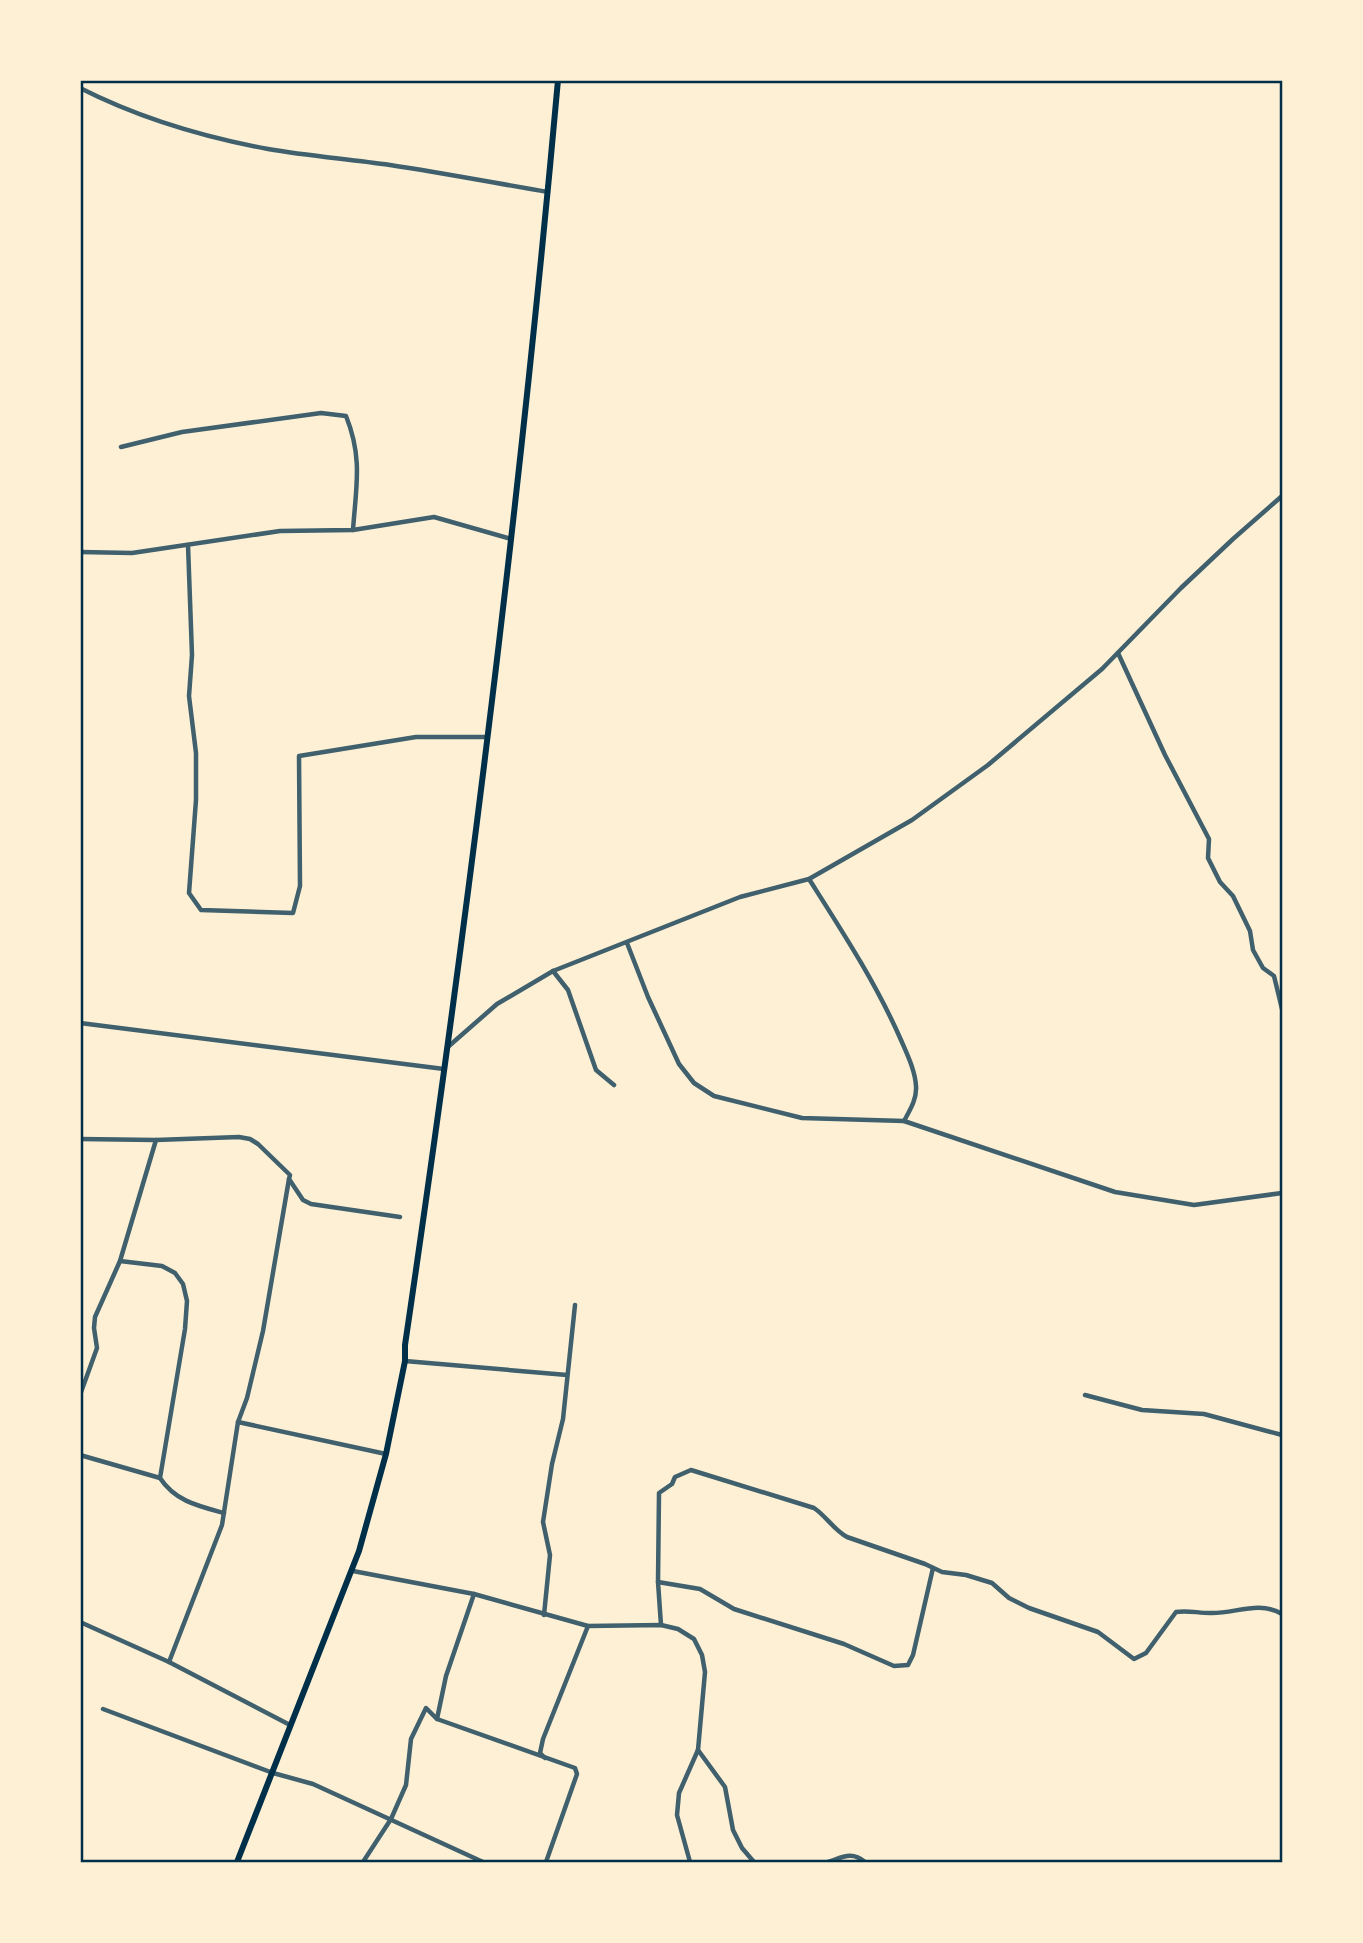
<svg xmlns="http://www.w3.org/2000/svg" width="1363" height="1943" font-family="'PT Sans Narrow',sans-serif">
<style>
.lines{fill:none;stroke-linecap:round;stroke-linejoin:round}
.minor{stroke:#3f606c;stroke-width:4.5}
.secondary{stroke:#003049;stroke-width:6}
.neatline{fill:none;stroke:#003049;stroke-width:2.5}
</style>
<rect width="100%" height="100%" fill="#fdf0d5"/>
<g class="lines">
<!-- minor -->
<g class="minor">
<path d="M80,88C139,118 203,137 268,149C308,156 349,159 390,165C443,173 495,183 548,192"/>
<path d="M121,447L182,432L321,413L346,416C363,458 356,487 353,530"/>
<polyline points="188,545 192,655 189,696 196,753 196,800 189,893 201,910 293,913 300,886 299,756 416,737 487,737"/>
<polyline points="80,552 132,553 280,531 353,530 434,517 511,539"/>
<polyline points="1118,653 1165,755 1209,839 1208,858 1220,882 1233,896 1250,931 1253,950 1263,968 1274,976 1282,1009"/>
<path d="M809,879C842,931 876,983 901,1040C907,1054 915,1070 916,1086C917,1099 910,1110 904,1121"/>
<polyline points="627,943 648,997 679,1064 694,1083 714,1096 802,1118 904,1121 1115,1192 1194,1205 1282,1193"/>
<polyline points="553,971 568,990 596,1070 614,1085"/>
<polyline points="80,1023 444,1069"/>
<polyline points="449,1046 497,1004 553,971 740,897 809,879 912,820 988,765 1102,669 1181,588 1233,539 1282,496"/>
<polyline points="80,1139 156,1140 239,1137 250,1139 258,1144 290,1175 289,1179 303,1200 311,1204 400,1217"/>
<path d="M120,1261L162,1266L175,1273L183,1284L187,1301L185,1329L160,1478C175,1501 198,1506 224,1513"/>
<polyline points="405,1361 567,1375"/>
<polyline points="80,1395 97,1348 94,1328 95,1317 120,1261 156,1140"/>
<polyline points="1085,1395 1142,1410 1204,1414 1282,1435"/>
<polyline points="238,1422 386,1454"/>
<polyline points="80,1455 160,1478"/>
<polyline points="353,1571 474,1594 588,1626 661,1625 678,1629 694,1639 702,1655 705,1672 698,1750 679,1793 677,1815 690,1862"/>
<polyline points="658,1582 700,1589 734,1609 844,1644 894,1666 908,1665 913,1655 933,1568"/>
<polyline points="544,1615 550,1555 543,1522 552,1464 563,1419 575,1305"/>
<polyline points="80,1622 169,1662 290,1725"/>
<path d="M661,1625L658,1582L659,1493L672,1484L675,1477L691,1470L814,1508C826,1516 834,1530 847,1537L925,1564L942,1572L966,1575L992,1583L1009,1598L1029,1608L1098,1632L1134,1659L1146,1653L1176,1612C1187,1610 1198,1613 1210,1613C1235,1614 1258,1600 1282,1614"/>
<polyline points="169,1662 222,1525 238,1422 247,1398 263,1331 289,1179"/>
<polyline points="103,1709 273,1773 313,1784 483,1862"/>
<polyline points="437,1719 575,1768 577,1774 546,1862"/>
<polyline points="698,1750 725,1787 733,1830 742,1848 754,1862"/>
<polyline points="545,1758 540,1753 543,1739 588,1626"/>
<polyline points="363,1862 391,1819 406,1785 411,1739 426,1708 437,1719 446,1676 474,1594"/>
<path d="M828,1862C843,1857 852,1851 865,1862"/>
</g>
<!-- secondary -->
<path class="secondary" d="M237,1862L359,1551L386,1454L405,1361V1345C467,925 520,503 558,80"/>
</g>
<!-- border -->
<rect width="1363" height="1943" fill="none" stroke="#fdf0d5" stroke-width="164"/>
<rect x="82" y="82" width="1199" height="1779" class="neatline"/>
</svg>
